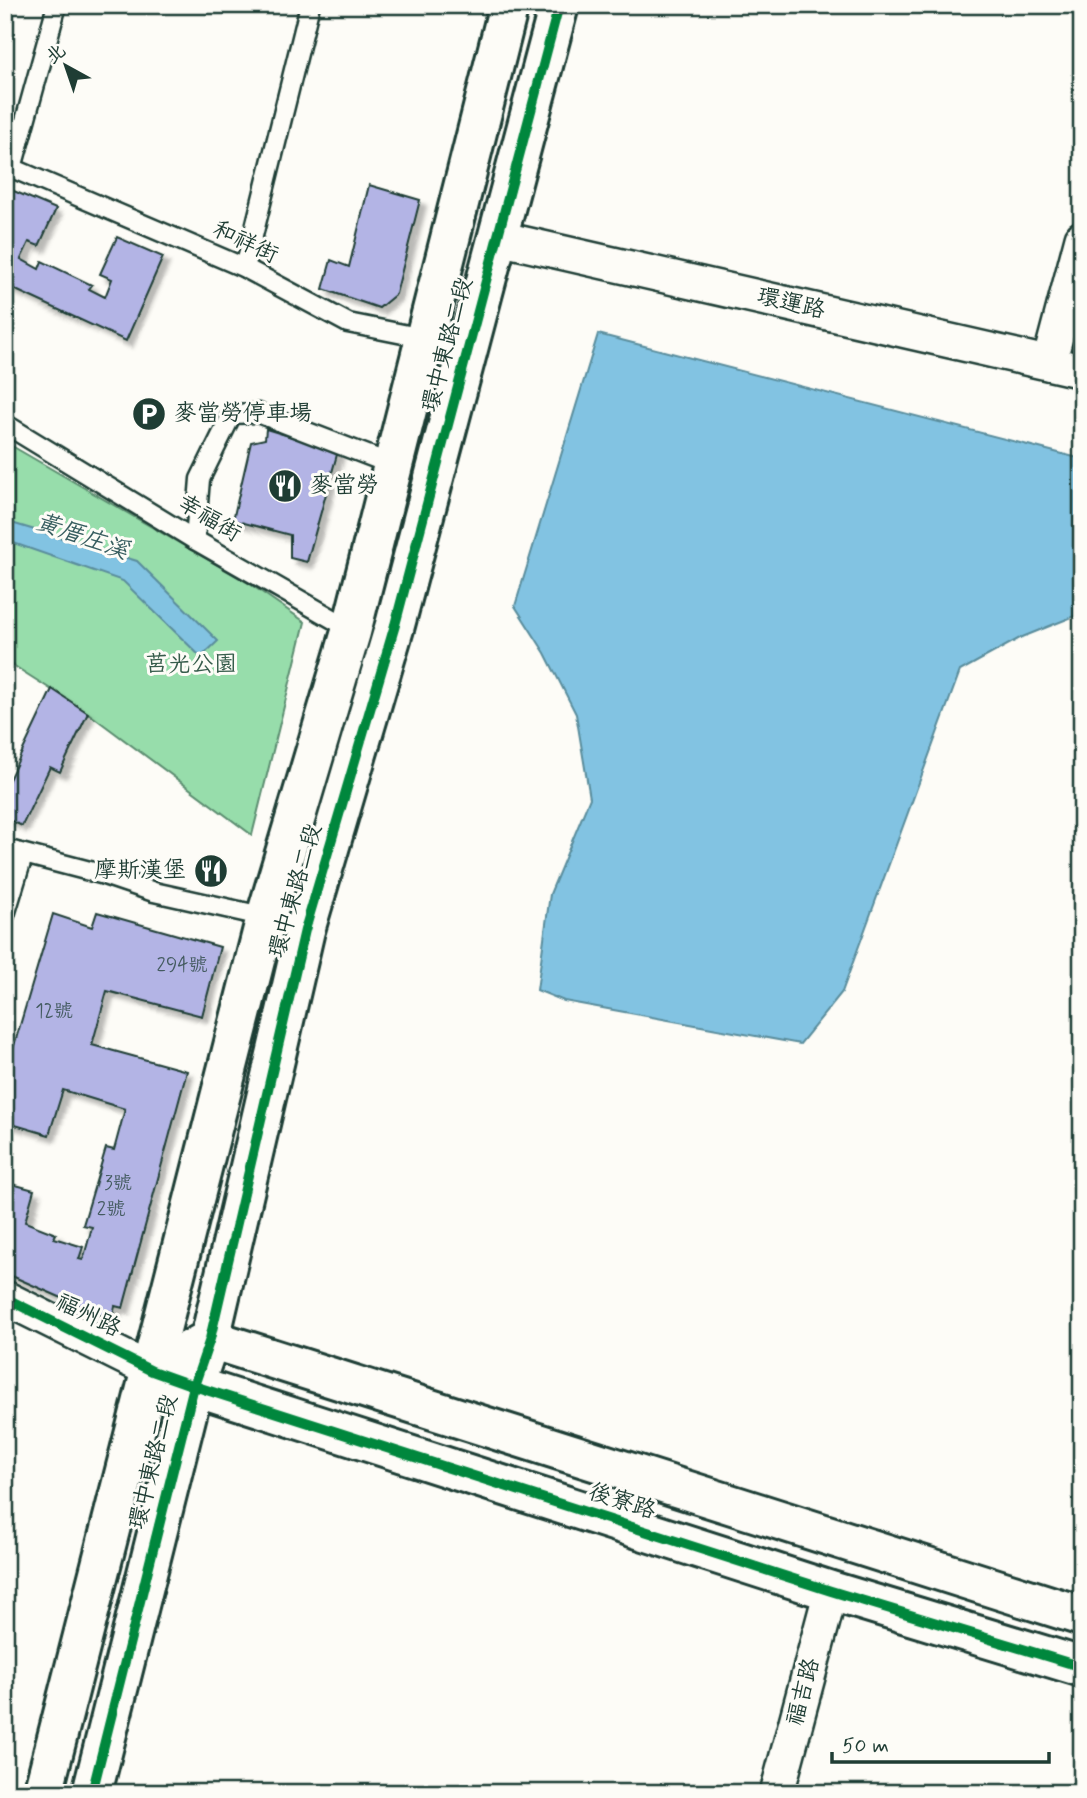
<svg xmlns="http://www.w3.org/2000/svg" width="1087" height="1798" font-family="Mynerve,'LXGW WenKai TC',sans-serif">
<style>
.green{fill:#97ddab;stroke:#5b8d70;stroke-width:2}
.water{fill:#82c3e2;stroke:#5a8d9c;stroke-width:2}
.building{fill:#b3b4e5;stroke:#1f3d34;stroke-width:2;filter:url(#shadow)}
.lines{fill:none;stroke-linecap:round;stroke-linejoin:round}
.service-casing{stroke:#1f3d34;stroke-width:23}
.minor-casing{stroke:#1f3d34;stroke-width:38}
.tertiary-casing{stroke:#1f3d34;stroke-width:44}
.service{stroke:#fdfcf7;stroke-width:18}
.minor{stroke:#fdfcf7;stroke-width:33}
.tertiary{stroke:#fdfcf7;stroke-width:38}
.cycleway-casing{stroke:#fdfcf7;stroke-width:15}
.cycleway{stroke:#00873e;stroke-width:10}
.labels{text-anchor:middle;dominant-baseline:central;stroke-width:6;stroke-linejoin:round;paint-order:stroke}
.number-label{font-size:19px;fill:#445b60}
.street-label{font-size:23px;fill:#1f3d34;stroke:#fdfcf7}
.poi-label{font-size:23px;fill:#1f3d34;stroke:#fdfcf7;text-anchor:start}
.park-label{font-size:23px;fill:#375d4c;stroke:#fdfcf7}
.water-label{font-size:24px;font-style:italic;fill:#385e60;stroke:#fdfcf7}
</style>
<defs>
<filter id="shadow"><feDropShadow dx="6" dy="6" stdDeviation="2" flood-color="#0004"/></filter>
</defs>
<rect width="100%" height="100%" fill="#fdfcf7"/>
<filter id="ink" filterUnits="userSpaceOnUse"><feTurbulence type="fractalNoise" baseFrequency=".0143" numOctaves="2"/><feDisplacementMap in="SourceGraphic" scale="14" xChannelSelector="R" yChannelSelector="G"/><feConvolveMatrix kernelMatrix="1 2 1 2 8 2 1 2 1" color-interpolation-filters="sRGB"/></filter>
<g filter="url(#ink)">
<!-- green -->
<polygon class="green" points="5,442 250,584 305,622 252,835 88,713 5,660"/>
<!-- water -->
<g class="water">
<polygon points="598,334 1082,459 1082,613 1020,638 960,671 842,992 800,1044 564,1001 537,990 550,894 590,798 576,714 545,653 515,606"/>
<polygon points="5,521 137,561 218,641 201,657 123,581 5,540"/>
</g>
<!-- building -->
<g class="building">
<polygon points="369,185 420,200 396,294 379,308 323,289 331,260 349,267"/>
<polygon points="9,189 56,209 39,246 29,242 21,259 39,269 42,261 92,285 89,289 105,297 112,279 100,274 117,237 163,257 126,341 5,285 5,196"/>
<polygon points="266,429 338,451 307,562 290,558 290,535 233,520 251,442 265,439"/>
<polygon points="52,689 88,713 60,772 50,767 22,826 5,818 5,788"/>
<polygon points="97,912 220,947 202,1016 107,991 92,1045 187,1071 123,1308 115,1306 112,1320 5,1273 5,1182 34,1190 25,1222 56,1234 54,1238 83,1247 79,1259 83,1260 92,1227 83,1225 106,1148 114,1150 125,1109 63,1090 49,1135 5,1122 5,1076 53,914 92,927"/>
</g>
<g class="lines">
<!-- service casing -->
<g class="service-casing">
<g id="service">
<polyline points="5,165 245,268 348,323 423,338 467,352"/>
<polyline points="12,168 57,5"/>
<polyline points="245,268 310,5"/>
<polyline points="5,424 195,540 354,631"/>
<polyline points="195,540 200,479 232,414 258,413 393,465"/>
<polyline points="5,849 101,874 154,892 266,917 305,930"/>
<polyline points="5,915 23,856"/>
</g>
</g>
<!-- minor casing -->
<g class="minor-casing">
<g id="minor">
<polyline points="499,238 1082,371"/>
<polyline points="1049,363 1082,238"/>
<polyline points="5,1298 152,1371"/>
<polyline points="777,1793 831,1591"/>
</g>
</g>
<!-- tertiary casing -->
<g class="tertiary-casing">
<g id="tertiary">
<polyline points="188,1351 210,1339 1082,1616"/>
<polyline points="170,1378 831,1591 1082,1667"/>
<polyline points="43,1793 266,917 351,632 509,5"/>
<polyline points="92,1793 194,1386 210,1339 305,930 395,625 559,5"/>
</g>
</g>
<!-- service -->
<use href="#service" class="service"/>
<!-- minor -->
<use href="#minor" class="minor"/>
<!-- tertiary -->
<use href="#tertiary" class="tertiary"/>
<!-- cycleway casing -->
<g class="cycleway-casing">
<g id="cycleway">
<polyline points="5,1298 152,1371 194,1386 831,1591 1082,1667"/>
<polyline points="92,1793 194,1386 210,1339 305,930 395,625 559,5"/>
</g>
</g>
<!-- cycleway -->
<use href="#cycleway" class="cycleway"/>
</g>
</g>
<!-- icons -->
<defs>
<g id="parking-disc" transform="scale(1.75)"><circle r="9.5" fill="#1f3d34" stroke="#fdfcf7"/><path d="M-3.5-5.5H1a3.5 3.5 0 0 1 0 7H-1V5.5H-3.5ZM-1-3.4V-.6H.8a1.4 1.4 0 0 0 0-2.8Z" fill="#fff"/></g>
<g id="restaurant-disc" transform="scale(1.75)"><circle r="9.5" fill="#1f3d34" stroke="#fdfcf7"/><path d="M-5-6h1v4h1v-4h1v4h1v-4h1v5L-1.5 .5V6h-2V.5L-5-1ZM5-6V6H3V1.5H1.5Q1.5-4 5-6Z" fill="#fff"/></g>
</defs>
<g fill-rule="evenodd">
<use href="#parking-disc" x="149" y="414"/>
<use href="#restaurant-disc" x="285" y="486"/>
<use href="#restaurant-disc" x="211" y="871"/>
</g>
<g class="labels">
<!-- number labels -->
<g class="number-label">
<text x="182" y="965">294號</text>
<text x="54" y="1011">12號</text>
<text x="118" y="1183">3號</text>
<text x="111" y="1209">2號</text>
</g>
<!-- street labels -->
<g class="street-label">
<text transform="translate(245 243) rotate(25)">和祥街</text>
<text transform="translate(791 304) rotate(13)">環運路</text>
<text transform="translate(448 345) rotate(-75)">環中東路二段</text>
<text transform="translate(209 519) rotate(31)">幸福街</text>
<text transform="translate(296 891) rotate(-74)">環中東路二段</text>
<text transform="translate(88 1316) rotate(26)">福州路</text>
<text transform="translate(154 1462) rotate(-76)">環中東路二段</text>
<text transform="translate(622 1502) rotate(18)">後寮路</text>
<text transform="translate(804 1692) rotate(-75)">福吉路</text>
</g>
<!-- poi labels -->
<g class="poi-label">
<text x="174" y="414">麥當勞停車場</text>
<text x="310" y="486">麥當勞</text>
<text x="186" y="871" text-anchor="end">摩斯漢堡</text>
</g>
<!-- park labels -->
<g class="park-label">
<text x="191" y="665">莒光公園</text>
</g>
<!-- water labels -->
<g class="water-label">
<text transform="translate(82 537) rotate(19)">黃厝庄溪</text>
</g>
</g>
<!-- margin -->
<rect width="1087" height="1798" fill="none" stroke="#fdfcf7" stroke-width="28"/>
<rect x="14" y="14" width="1059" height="1770" fill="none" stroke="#1f3d34" stroke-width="2.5" filter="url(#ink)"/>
<!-- north arrow -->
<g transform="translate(66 66) rotate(320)" stroke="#fdfcf7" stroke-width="5" paint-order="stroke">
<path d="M0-5L12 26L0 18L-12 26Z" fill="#1f3d34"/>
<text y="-10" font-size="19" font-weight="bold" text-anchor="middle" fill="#1f3d34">北</text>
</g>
<!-- scale -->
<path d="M832 1752v10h217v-10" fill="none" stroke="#1f3d34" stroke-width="3.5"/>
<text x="842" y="1752" font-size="21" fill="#1f3d34" stroke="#fdfcf7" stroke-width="5" paint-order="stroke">50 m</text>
</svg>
